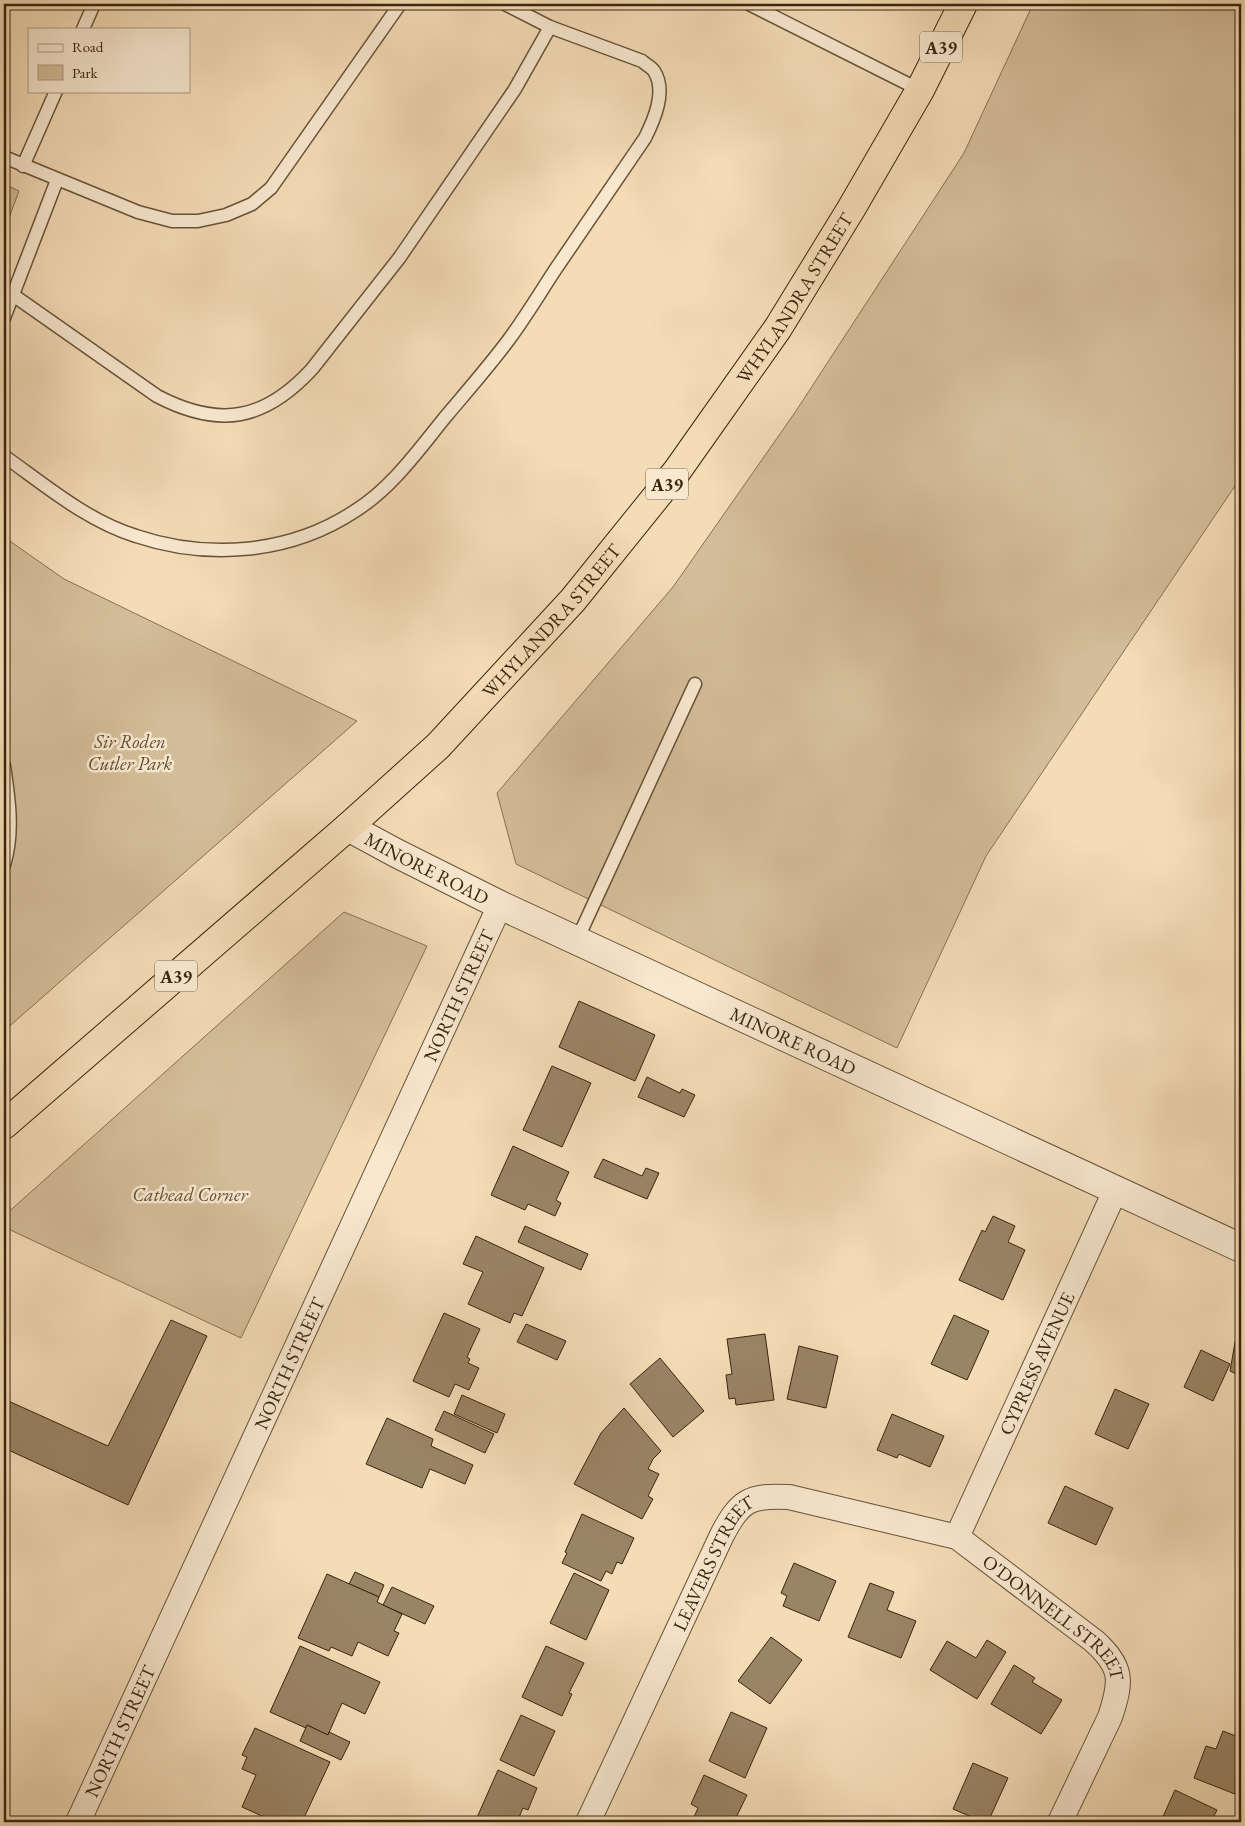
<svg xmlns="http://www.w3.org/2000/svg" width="1245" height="1826" font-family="'EB Garamond',serif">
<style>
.green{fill:#d4bd9a;stroke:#867154}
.building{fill:#9a8466;stroke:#39250e}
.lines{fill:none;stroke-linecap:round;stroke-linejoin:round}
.service-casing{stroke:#685338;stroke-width:15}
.minor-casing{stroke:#685338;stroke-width:26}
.tertiary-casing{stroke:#685338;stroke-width:30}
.trunk-casing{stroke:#39250e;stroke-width:30}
.service{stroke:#f8e8d0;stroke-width:12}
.minor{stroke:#f8e8d0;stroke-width:24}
.tertiary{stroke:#f8e8d0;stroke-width:28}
.trunk{stroke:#f4dcb7;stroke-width:28}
.labels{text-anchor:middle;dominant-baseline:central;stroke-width:5;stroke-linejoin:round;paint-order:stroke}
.shield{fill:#f8e8d0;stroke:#726048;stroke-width:1}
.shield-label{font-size:18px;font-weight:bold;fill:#39250e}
.street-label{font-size:19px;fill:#39250e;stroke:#f8e8d0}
.park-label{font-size:19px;font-style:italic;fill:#604b31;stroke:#f8e8d0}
</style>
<rect width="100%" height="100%" fill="#f4dcb7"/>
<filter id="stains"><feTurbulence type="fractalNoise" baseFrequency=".004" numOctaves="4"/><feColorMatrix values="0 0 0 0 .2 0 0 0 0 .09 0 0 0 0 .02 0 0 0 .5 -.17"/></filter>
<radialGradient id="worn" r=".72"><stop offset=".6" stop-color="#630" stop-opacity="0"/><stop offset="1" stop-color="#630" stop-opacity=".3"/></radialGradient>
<!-- green -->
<g class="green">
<polygon points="1033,4 1241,4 1241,477 986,856 897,1048 516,864 497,793 673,587 796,411 964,153"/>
<polygon points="4,184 19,191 4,231"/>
<polygon points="4,537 64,579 357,721 4,1031"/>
<polygon points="344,912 427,946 241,1338 4,1227 4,1216"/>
</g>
<!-- building -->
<g class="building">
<polygon points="579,1001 655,1035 635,1081 559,1047"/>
<polygon points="552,1066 591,1083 562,1147 523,1130"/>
<polygon points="647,1077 680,1093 682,1089 695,1095 684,1117 638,1097"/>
<polygon points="513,1146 569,1172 556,1200 561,1203 555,1216 528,1204 525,1210 491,1195"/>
<polygon points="603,1159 642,1176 646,1168 659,1173 647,1199 594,1177"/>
<polygon points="993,1216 1015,1226 1008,1242 1025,1250 1003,1300 959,1280 982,1230 985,1232"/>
<polygon points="525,1226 588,1254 581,1270 518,1242"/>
<polygon points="476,1236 544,1268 522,1316 514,1313 510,1323 468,1304 483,1272 463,1264"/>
<polygon points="444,1313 480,1329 467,1357 470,1359 468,1363 479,1368 469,1390 455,1384 449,1397 413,1381"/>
<polygon points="954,1315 989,1331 967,1380 931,1364"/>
<polygon points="171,1320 207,1336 128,1505 4,1448 4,1399 108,1446"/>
<polygon points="526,1324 566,1341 557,1360 517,1342"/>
<polygon points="1237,1331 1241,1333 1241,1376 1230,1371"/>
<polygon points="765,1334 774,1400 736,1405 735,1398 729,1399 726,1375 732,1374 727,1339"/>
<polygon points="799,1346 838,1356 826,1408 787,1399"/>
<polygon points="1201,1350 1230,1364 1213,1401 1184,1387"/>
<polygon points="660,1358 704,1411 673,1437 630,1384"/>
<polygon points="1115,1389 1149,1404 1128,1449 1095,1434"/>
<polygon points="462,1395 505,1414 497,1433 454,1414"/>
<polygon points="624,1408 661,1451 653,1459 648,1469 659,1474 648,1496 653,1499 642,1519 574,1484 601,1433"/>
<polygon points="444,1411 494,1434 485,1453 435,1430"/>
<polygon points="892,1414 944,1436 930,1467 899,1454 897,1458 877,1450"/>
<polygon points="387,1418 433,1439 431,1446 473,1465 465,1484 430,1469 422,1488 366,1464"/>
<polygon points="1065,1486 1113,1508 1096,1545 1048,1523"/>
<polygon points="582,1514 634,1538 622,1564 617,1562 612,1574 606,1571 601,1581 562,1563 567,1553 565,1552"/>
<polygon points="794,1563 836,1581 819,1621 783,1606 787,1596 781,1593"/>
<polygon points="355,1572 384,1585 379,1597 349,1584"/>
<polygon points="574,1573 609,1590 586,1640 550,1623"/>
<polygon points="327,1574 379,1597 377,1602 402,1614 394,1631 399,1633 388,1656 358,1642 352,1656 331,1647 329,1651 298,1638"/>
<polygon points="870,1583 894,1592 887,1610 916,1621 901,1658 848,1637"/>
<polygon points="392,1587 434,1606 425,1624 383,1605"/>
<polygon points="771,1637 802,1660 770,1704 738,1681"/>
<polygon points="987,1640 1006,1652 977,1699 930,1670 947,1641 976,1658"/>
<polygon points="300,1646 380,1682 365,1714 342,1703 328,1735 307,1725 306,1728 270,1712"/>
<polygon points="546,1646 584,1663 569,1693 572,1694 562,1716 522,1697"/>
<polygon points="1014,1665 1035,1678 1032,1682 1062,1700 1041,1734 991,1704"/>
<polygon points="731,1712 767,1728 745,1778 709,1761"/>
<polygon points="521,1715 555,1731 534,1776 500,1760"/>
<polygon points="307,1725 328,1735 329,1732 350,1742 341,1760 300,1741"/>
<polygon points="255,1728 330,1762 302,1822 275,1822 242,1807 256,1775 242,1769 247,1757 242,1755"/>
<polygon points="1223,1731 1241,1738 1241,1791 1240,1796 1194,1778 1206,1746 1216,1749"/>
<polygon points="973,1763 1008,1778 988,1822 983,1822 953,1809"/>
<polygon points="498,1770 537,1788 528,1810 523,1808 517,1822 475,1822"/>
<polygon points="704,1775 747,1795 734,1822 705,1822 694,1817 698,1808 691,1804"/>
<polygon points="1175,1790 1217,1810 1211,1822 1161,1821"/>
<polygon points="915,1818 925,1822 913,1822"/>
</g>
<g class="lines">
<!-- service casing -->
<g class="service-casing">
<g id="service">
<polyline points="749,4 920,90"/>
<polyline points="83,29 94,4"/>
<polyline points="4,157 138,212 172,221 198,221 226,215 252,204 271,188 400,4"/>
<polyline points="23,166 56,91"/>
<path d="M13,295L157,396C220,429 265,420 312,369L400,257L515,89L550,27"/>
<polyline points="4,318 57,180"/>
<path d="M4,456C45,485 87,521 136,536C208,560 290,554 355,511C393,487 419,449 447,415C468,390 490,365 510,338C526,316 540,293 555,270C585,226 615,182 645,138C654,120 667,91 654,71C651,67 645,64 642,61L550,27L505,4"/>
<path d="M4,766C9,799 14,833 4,865"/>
<polyline points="577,940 695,684"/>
</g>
</g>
<!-- minor casing -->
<g class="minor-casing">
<g id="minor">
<path id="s1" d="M957,1537L1116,1189"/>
<path id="s2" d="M78,1822L500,905"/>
<path id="s3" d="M588,1822L722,1535C740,1500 750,1495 789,1497L957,1537L1094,1641C1123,1667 1122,1681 1110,1717L1060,1822"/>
</g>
</g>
<!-- tertiary casing -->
<g class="tertiary-casing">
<g id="tertiary">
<path id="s4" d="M348,827L396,853L500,905L1241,1248"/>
</g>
</g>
<!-- trunk casing -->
<g class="trunk-casing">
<g id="trunk">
<path id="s5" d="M4,1125L348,827L438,746L573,600L677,471L778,328L851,209L920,90L963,4"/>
</g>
</g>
<!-- service -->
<use href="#service" class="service"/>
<!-- minor -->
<use href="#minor" class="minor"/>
<!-- tertiary -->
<use href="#tertiary" class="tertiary"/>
<!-- trunk -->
<use href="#trunk" class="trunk"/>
</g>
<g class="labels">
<!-- shield labels -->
<g class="shield">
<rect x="920" y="31.5" width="42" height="31" rx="4"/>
<rect x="646" y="468.5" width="42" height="31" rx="4"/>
<rect x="155" y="960.5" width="42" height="31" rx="4"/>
</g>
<g class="shield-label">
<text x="941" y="47">A39</text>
<text x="667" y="484">A39</text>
<text x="176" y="976">A39</text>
</g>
<!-- street labels -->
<g class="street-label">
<text stroke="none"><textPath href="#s5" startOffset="1150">WHYLANDRA STREET</textPath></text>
<text stroke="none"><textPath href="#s5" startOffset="745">WHYLANDRA STREET</textPath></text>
<text stroke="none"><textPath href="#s4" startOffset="89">MINORE ROAD</textPath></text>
<text stroke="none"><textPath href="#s2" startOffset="910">NORTH STREET</textPath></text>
<text stroke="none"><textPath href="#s4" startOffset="494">MINORE ROAD</textPath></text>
<text stroke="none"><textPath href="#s1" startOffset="191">CYPRESS AVENUE</textPath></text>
<text stroke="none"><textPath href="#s2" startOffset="505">NORTH STREET</textPath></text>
<text stroke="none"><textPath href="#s3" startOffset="288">LEAVERS STREET</textPath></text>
<text stroke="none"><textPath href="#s3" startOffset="701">O'DONNELL STREET</textPath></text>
<text stroke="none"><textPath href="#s2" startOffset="100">NORTH STREET</textPath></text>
</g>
<!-- park labels -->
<g class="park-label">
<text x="130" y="741">Sir Roden<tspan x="130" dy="22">Cutler Park</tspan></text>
<text x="190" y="1194">Cathead Corner</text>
</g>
</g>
<!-- margin -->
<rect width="1245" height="1826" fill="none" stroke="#f4dcb7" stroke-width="20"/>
<rect x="5" y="5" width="1235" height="1816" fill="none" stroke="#39250e" stroke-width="2.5"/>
<rect x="10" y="10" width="1225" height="1806" fill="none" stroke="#39250e"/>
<!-- legend -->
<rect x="28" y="28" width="162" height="65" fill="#f8e8d0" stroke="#ac9a82"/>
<rect x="38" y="44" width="25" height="8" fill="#f8e8d0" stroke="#ac9a82"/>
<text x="72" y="52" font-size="15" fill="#39250e">Road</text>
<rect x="38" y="65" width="25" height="15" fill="#d4bd9a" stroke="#ac9a82"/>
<text x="72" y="78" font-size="15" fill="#39250e">Park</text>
<rect width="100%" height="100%" filter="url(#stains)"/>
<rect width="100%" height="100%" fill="url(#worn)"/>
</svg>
